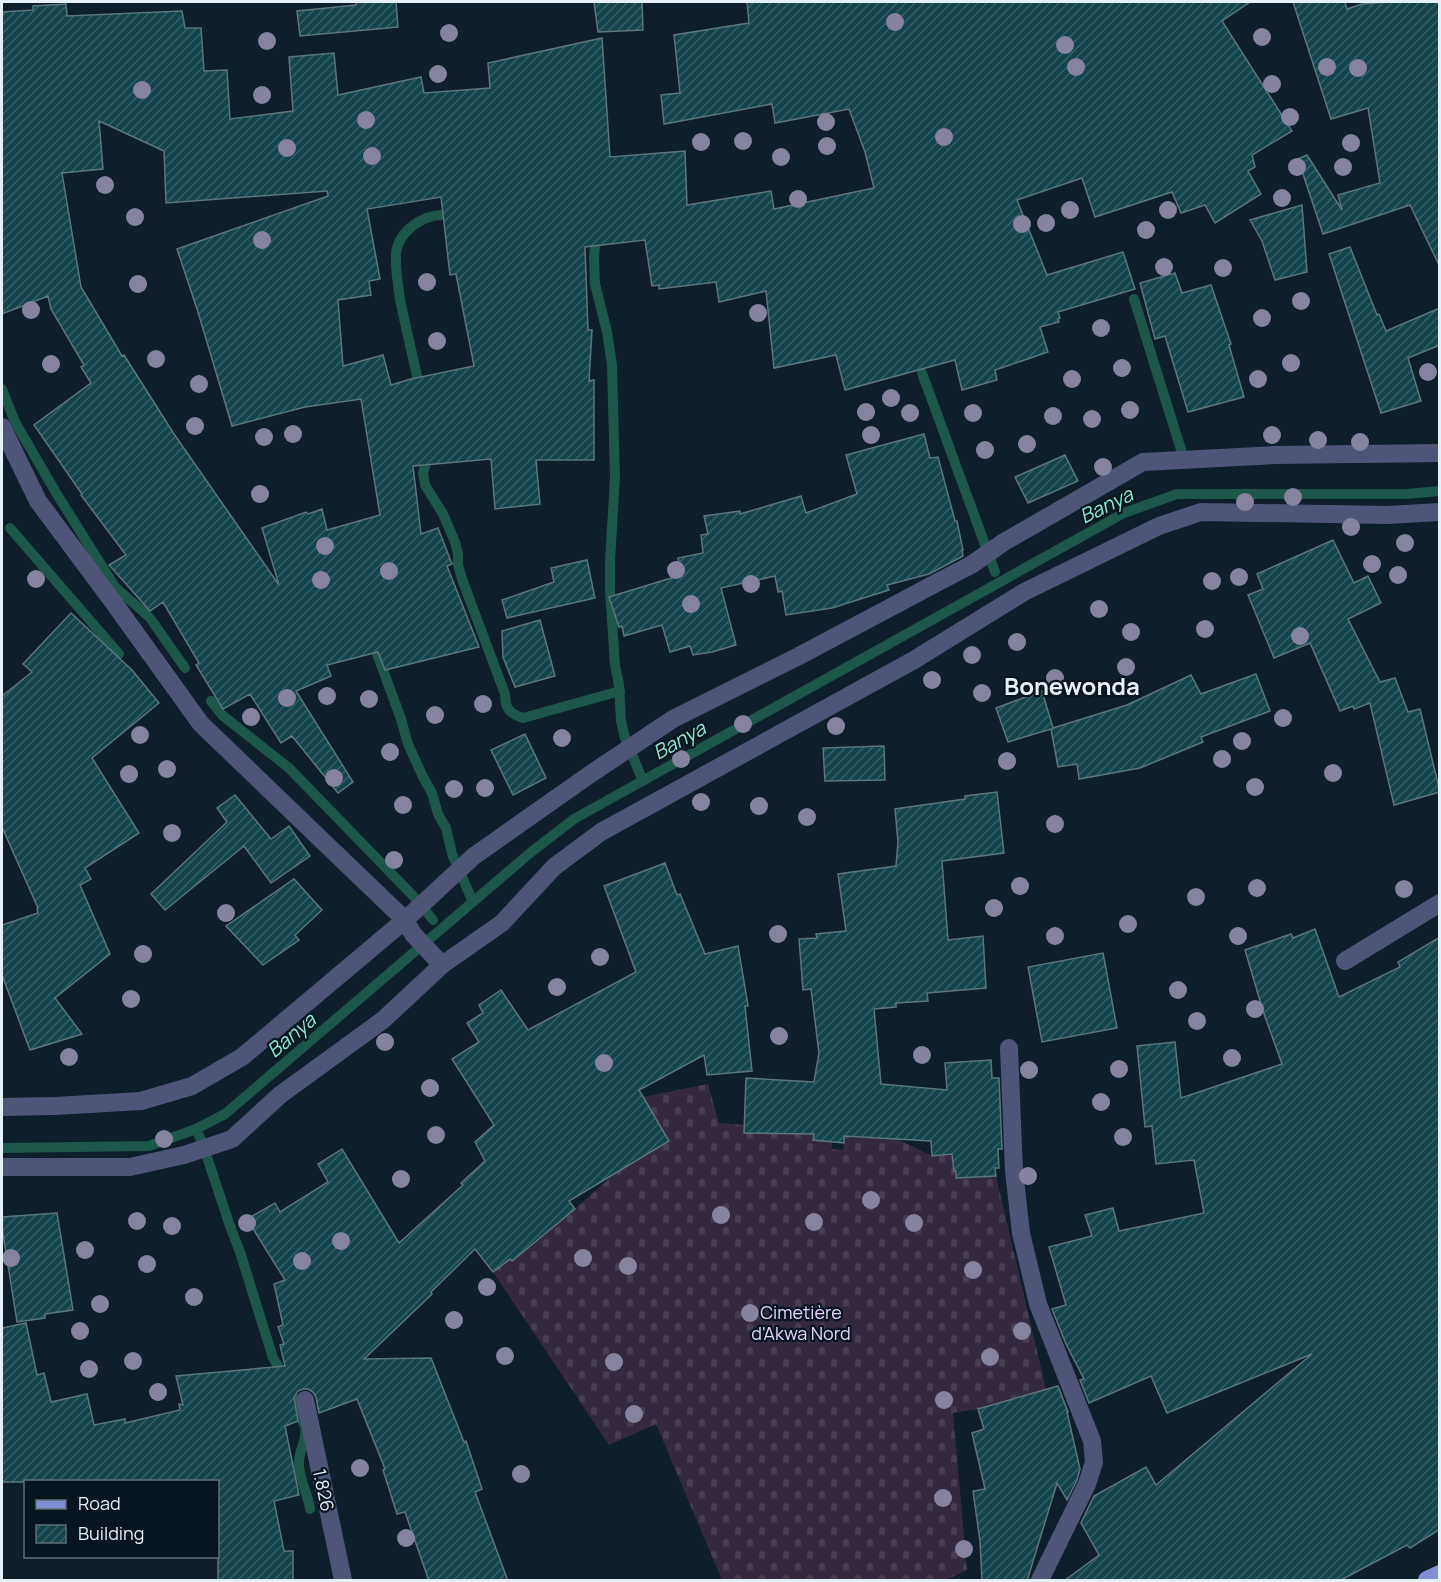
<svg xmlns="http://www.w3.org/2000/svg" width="1441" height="1582" font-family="Manrope,sans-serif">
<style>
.cemetery{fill:url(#cemetery-stones)}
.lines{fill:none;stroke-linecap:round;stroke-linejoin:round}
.stream{stroke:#1c574a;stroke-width:10}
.building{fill:url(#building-hatch);stroke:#5b767a;stroke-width:1.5;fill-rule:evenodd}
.street{stroke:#4e5577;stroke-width:18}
.primary{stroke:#808ed4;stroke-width:18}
.tree{fill:#86839e}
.labels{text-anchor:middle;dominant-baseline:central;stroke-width:4.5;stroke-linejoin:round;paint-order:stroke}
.park-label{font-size:18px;fill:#e9d5fc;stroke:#061520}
.street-label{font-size:18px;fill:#e6f0f8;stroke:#061520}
.water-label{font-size:20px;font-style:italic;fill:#8de9d1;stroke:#061520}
.district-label{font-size:24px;font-weight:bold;fill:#e6f0f8;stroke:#061520}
</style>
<defs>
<pattern id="cemetery-stones" width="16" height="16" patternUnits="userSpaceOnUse" patternTransform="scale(1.5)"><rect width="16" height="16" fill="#34293e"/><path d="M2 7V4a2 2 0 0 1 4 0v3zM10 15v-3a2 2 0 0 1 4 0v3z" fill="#483e51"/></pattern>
<pattern id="building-hatch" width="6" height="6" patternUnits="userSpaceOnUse" patternTransform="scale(1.5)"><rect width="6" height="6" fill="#14444b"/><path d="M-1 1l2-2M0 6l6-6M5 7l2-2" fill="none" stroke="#365f66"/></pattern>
</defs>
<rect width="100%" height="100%" fill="#0e1e2a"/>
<!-- cemetery -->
<polygon class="cemetery" points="708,1084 719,1123 744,1125 744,1133 814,1134 813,1140 832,1142 831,1149 843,1150 844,1140 835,1139 838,1135 897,1139 932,1156 951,1154 956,1178 996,1176 1046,1389 982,1408 953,1413 967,1570 946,1580 722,1580 656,1424 609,1445 493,1272 510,1259 512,1261 575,1209 612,1176 669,1141 643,1097"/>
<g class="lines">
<!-- stream -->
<g class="stream">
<polyline points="596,234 594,258 595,284 607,332 612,365 615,478 610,561 610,590 615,665 619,685 621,721 625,738 643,781"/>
<polyline points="1134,299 1183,456 1183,462"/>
<polyline points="923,376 922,373 995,572"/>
<polyline points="2,389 15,422 58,496 115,587 147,615"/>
<path d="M420,390C414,360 406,330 400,299C398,285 395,268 396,253C399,231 422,215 443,215"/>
<path d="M429,453L423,473L425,485L443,514L455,542L458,554V565L462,579L505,694C505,709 509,713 523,718L620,691"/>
<polyline points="10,528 119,654"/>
<polyline points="150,618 185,668"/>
<polyline points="372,640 401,719 408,744 423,777 432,793 438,814 446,828 452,854 473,902"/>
<polyline points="211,701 222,715 289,768 418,901 433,920"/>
<path d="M196,1129L202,1142L230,1226L240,1252L273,1358L285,1378L305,1427C308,1441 297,1452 299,1466C300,1481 308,1494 310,1509"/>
<polyline points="2,1148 149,1146 196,1129 225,1114 530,853 574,819 1124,513 1177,494 1406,494 1440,491"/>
</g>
</g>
<!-- building -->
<g class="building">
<polygon points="356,2 396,2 398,27 300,36 297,11 356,5"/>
<polygon points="594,2 642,2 643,30 598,32"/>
<path d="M747,2H1250L1222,21L1292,131L1252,155L1255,167L1248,171L1261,194L1215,223L1205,205L1181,213L1172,192L1095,217L1082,178L1017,200L1047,275L1123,252L1135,289L1058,312L1060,318L1058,319L1059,322L1040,327L1048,352L995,370L997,380L962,390L955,360L845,390L836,355L774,368L766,291L719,302L716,282L659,289V285L652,286L645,240L585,247L588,330H592L589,381L594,380V460H536L540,504L495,509L491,459L413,466L421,534L438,528L452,564L447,566L479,647L385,670L378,652L327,665L331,676L296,691L353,782L338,793L292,736L281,743L250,694L223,709L196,665L199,663L163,602L150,611L109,565L126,555L81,495L82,494L34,425L91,383L81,367L84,365L51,309L48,296L2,314V12L33,10V6L66,4L67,16L182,11L185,28H201L204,71L227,70L230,119L293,111L289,57L334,53L338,95L421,77L424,93L490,88L488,63L602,38L610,157L685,151L687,205L771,191L774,209L874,188L865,152L849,109L775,123L772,104L664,124L661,95L680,93L674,35L749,23ZM99,121L164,151L166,203L327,191L328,196L177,249L198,312L232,426L305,407L361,399L380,515L327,530L322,509L308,514L306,512L262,528L279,585L174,434L124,355L122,356L81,287L62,173L103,169ZM441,197L450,275L456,274L474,366L411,379L391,385L383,355L343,366L338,300L371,295L369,281L380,279L367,209Z"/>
<polygon points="1293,2 1345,2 1347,9 1362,4 1388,2 1440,2 1440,267 1410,205 1323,234 1298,159 1307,155 1342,210 1338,195 1380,183 1368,108 1331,119"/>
<polygon points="1302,205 1307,272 1275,280 1262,241 1250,220"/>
<polygon points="1350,247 1377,315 1379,314 1386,331 1440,308 1440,345 1408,358 1421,401 1381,413 1329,254"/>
<polygon points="1175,273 1182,293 1211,285 1231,344 1229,345 1244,397 1188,412 1165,336 1155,339 1140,283"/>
<polygon points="924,434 930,458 938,457 955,521 957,521 963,550 962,550 963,556 929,574 887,585 889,590 832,608 786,615 782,591 778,592 775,576 721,588 736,645 712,652 693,655 690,646 670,652 662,625 624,636 622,626 619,627 609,597 681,575 678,558 703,553 701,535 708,534 704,516 740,511 740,514 801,496 806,513 857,494 846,455"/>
<polygon points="1065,455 1078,481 1028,503 1015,477"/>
<polygon points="1333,540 1354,583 1368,576 1381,603 1348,619 1380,682 1395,678 1408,712 1420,709 1440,792 1394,805 1370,703 1354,709 1353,706 1340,711 1310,643 1274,658 1248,595 1263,589 1257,574"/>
<polygon points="587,560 595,598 507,618 502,600 554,582 551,568"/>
<polygon points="71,613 132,670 159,703 92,758 139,833 85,868 91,879 80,885 110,954 55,998 82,1034 30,1050 2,975 2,925 38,913 37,909 38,908 2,827 2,696 32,672 23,664"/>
<polygon points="540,620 555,676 515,687 503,657 502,631"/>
<polygon points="1256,674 1270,711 1201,737 1203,742 1140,768 1079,779 1077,764 1058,767 1051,729 1008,742 996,708 1042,691 1053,728 1127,705 1191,675 1201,694"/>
<polygon points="525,734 546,778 513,795 491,750"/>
<polygon points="884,746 885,780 825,781 823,748"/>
<polygon points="997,792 1004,853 942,861 948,940 983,936 986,988 927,993 928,1001 896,1003 896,1007 874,1009 881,1084 947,1090 945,1063 991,1060 992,1078 999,1078 1002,1149 998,1149 999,1168 995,1168 996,1176 956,1178 956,1171 954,1171 952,1154 932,1156 931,1141 844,1136 844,1143 813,1140 814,1134 744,1133 746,1078 814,1082 819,1053 811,989 803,990 799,939 817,938 816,934 846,931 838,874 896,866 898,842 895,809 965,799 965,796"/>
<polygon points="235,795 271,839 289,826 310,856 271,883 244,846 165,910 151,894 227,822 217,808"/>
<polygon points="665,863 677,895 680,894 705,954 738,946 748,1006 745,1006 752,1071 707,1075 704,1055 639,1090 669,1141 569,1201 575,1209 512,1261 510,1259 493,1272 475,1249 431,1292 432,1294 364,1359 431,1358 464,1442 466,1441 482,1489 475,1492 508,1581 429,1581 405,1512 397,1514 383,1470 385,1469 357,1399 319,1413 316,1397 313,1392 308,1389 303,1389 298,1391 294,1397 298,1421 285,1426 299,1495 274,1501 284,1551 293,1551 293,1581 218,1581 218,1482 2,1482 2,1328 26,1323 37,1375 44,1373 51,1402 87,1394 94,1425 125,1419 125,1423 180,1410 179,1404 183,1405 176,1376 285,1366 280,1345 284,1344 278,1327 283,1325 274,1284 285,1280 247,1219 275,1203 280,1212 328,1182 318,1164 342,1149 399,1243 463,1185 461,1183 485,1161 475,1142 494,1125 452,1059 479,1042 467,1023 483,1013 479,1005 501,990 528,1030 636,972 604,886"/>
<polygon points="294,879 322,910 295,935 299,940 263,965 226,926"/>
<polygon points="1315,929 1339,997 1400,967 1398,962 1440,937 1440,1529 1410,1548 1407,1545 1339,1581 1064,1581 1099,1555 1081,1523 1094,1496 1146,1467 1156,1485 1312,1354 1167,1413 1151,1376 1089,1403 1080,1380 1084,1379 1066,1344 1052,1309 1066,1305 1049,1247 1092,1236 1085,1215 1113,1208 1119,1231 1204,1213 1194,1160 1156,1164 1152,1126 1145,1127 1137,1046 1175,1042 1181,1098 1282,1064 1263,1011 1245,950 1291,934 1293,938"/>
<polygon points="1103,953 1117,1028 1042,1042 1028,967"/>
<polygon points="57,1213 73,1310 45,1314 45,1318 17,1322 2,1227 2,1217"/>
<polygon points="1058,1386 1068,1412 1067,1412 1080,1469 1077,1480 1067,1500 1057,1483 1027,1581 982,1581 980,1541 973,1491 985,1489 972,1433 984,1429 978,1409"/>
</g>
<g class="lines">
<!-- street -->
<g class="street">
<polyline points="2,427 38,501 111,599 201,724 405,920 413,934 442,965"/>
<polyline points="1345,961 1440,903"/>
<polyline points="1009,1048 1014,1171 1021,1233 1038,1304 1092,1441 1094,1462 1087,1484 1040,1580"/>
<polyline points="2,1107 55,1106 141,1101 192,1086 242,1057 405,920 474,856 592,773 673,719 799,656 942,580 971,565 1004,542 1143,462 1275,455 1440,453"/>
<polyline points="2,1167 130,1167 184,1155 232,1139 280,1095 383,1020 442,965 502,923 554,867 601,832 914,660 1024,592 1159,526 1201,512 1387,515 1440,512"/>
<polyline points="305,1400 343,1580"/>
</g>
<!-- primary -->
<polyline class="primary" points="1427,1580 1440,1574"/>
</g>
<!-- trees -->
<g class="tree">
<circle cx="895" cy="22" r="9"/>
<circle cx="449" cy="33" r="9"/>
<circle cx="1262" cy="37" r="9"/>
<circle cx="267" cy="41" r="9"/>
<circle cx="1065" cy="45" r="9"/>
<circle cx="1076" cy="67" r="9"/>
<circle cx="1327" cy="67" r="9"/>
<circle cx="1358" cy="68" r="9"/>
<circle cx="438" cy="74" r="9"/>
<circle cx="1272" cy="84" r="9"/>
<circle cx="142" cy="90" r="9"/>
<circle cx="262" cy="95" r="9"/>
<circle cx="1290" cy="117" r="9"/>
<circle cx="366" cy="120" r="9"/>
<circle cx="826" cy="122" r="9"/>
<circle cx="944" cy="137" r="9"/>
<circle cx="743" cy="141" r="9"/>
<circle cx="701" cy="142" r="9"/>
<circle cx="1351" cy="143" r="9"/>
<circle cx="827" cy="146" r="9"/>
<circle cx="287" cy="148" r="9"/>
<circle cx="372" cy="156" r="9"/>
<circle cx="781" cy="157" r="9"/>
<circle cx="1297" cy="167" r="9"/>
<circle cx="1343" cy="167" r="9"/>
<circle cx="105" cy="185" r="9"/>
<circle cx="1282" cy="198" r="9"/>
<circle cx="798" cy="199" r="9"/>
<circle cx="1070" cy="210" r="9"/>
<circle cx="1168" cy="210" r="9"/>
<circle cx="135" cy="217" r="9"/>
<circle cx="1046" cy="223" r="9"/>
<circle cx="1022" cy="224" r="9"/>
<circle cx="1146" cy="230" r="9"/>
<circle cx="262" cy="240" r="9"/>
<circle cx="1164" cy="267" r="9"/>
<circle cx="1223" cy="268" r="9"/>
<circle cx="427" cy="282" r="9"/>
<circle cx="138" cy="284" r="9"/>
<circle cx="1301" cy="301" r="9"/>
<circle cx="31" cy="310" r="9"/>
<circle cx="758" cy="313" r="9"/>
<circle cx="1262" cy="318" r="9"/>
<circle cx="1101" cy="328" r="9"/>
<circle cx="437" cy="341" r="9"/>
<circle cx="156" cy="359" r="9"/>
<circle cx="1291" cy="363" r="9"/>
<circle cx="51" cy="364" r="9"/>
<circle cx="1122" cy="368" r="9"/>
<circle cx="1428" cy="372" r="9"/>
<circle cx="1072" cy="379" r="9"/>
<circle cx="1258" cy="379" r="9"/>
<circle cx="199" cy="384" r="9"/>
<circle cx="891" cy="398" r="9"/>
<circle cx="1130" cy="410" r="9"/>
<circle cx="866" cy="412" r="9"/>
<circle cx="910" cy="413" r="9"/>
<circle cx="973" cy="413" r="9"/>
<circle cx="1053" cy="416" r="9"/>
<circle cx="1092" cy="419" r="9"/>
<circle cx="195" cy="426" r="9"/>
<circle cx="293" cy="434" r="9"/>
<circle cx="871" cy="435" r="9"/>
<circle cx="1272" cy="435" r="9"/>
<circle cx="264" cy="437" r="9"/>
<circle cx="1318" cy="440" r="9"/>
<circle cx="1360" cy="442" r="9"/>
<circle cx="1027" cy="444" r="9"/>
<circle cx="985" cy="450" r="9"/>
<circle cx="1103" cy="467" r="9"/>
<circle cx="260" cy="494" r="9"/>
<circle cx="1293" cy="497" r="9"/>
<circle cx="1245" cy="502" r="9"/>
<circle cx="1351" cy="527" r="9"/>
<circle cx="1405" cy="543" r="9"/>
<circle cx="325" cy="546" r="9"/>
<circle cx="1372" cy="564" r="9"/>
<circle cx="676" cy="570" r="9"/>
<circle cx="389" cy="571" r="9"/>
<circle cx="1398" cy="575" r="9"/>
<circle cx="1239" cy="577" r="9"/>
<circle cx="36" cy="579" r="9"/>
<circle cx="321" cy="580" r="9"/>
<circle cx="1212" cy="581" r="9"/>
<circle cx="751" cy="584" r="9"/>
<circle cx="691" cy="604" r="9"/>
<circle cx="1099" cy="609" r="9"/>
<circle cx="1205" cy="629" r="9"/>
<circle cx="1131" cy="632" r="9"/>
<circle cx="1300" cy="636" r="9"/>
<circle cx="1017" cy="642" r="9"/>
<circle cx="972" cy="655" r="9"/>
<circle cx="1126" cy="667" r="9"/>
<circle cx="1055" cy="678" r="9"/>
<circle cx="932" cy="680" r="9"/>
<circle cx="982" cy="693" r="9"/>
<circle cx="327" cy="696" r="9"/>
<circle cx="287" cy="698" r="9"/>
<circle cx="369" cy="699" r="9"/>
<circle cx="483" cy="704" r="9"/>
<circle cx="435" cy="715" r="9"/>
<circle cx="251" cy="717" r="9"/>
<circle cx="1283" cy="718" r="9"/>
<circle cx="743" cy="724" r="9"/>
<circle cx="836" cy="726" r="9"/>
<circle cx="140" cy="735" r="9"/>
<circle cx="562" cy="738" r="9"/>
<circle cx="1242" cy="741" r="9"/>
<circle cx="390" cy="752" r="9"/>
<circle cx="681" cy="759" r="9"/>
<circle cx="1222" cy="759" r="9"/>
<circle cx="1007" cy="761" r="9"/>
<circle cx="167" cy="769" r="9"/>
<circle cx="1333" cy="773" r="9"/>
<circle cx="129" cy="774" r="9"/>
<circle cx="334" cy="778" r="9"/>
<circle cx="1255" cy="787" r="9"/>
<circle cx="485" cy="788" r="9"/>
<circle cx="454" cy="789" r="9"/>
<circle cx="701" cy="802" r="9"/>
<circle cx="403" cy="805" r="9"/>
<circle cx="759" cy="806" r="9"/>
<circle cx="807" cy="817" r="9"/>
<circle cx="1055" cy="824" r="9"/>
<circle cx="172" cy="833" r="9"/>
<circle cx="394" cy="860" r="9"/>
<circle cx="1020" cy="886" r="9"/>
<circle cx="1257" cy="888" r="9"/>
<circle cx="1404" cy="889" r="9"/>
<circle cx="1196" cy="897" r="9"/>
<circle cx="994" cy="908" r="9"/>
<circle cx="226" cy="913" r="9"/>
<circle cx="1128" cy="924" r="9"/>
<circle cx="778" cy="934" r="9"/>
<circle cx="1055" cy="936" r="9"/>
<circle cx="1238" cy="936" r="9"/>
<circle cx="143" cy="954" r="9"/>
<circle cx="600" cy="957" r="9"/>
<circle cx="557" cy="987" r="9"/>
<circle cx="1178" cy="990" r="9"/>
<circle cx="131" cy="999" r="9"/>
<circle cx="1255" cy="1009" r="9"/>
<circle cx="1197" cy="1021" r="9"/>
<circle cx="779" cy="1036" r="9"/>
<circle cx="385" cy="1042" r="9"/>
<circle cx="922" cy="1055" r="9"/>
<circle cx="69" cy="1057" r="9"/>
<circle cx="1232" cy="1058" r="9"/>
<circle cx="604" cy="1063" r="9"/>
<circle cx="1119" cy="1069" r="9"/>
<circle cx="1029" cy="1070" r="9"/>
<circle cx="430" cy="1088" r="9"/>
<circle cx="1101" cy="1102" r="9"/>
<circle cx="436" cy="1135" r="9"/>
<circle cx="1123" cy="1137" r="9"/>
<circle cx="164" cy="1139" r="9"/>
<circle cx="1028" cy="1176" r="9"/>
<circle cx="401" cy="1179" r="9"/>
<circle cx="871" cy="1200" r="9"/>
<circle cx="721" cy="1215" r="9"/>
<circle cx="137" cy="1221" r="9"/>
<circle cx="814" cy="1222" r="9"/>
<circle cx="247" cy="1223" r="9"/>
<circle cx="914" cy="1223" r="9"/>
<circle cx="172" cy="1226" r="9"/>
<circle cx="341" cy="1241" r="9"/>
<circle cx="85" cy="1250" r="9"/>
<circle cx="11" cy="1258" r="9"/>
<circle cx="583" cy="1258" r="9"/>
<circle cx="302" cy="1261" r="9"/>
<circle cx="147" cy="1264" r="9"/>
<circle cx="628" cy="1266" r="9"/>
<circle cx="973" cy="1270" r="9"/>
<circle cx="487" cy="1287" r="9"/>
<circle cx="194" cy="1297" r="9"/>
<circle cx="100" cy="1304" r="9"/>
<circle cx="750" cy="1313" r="9"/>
<circle cx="454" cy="1320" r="9"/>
<circle cx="80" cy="1331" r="9"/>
<circle cx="1022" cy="1331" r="9"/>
<circle cx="505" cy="1356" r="9"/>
<circle cx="990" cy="1357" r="9"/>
<circle cx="133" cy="1361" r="9"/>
<circle cx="614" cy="1362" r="9"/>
<circle cx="89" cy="1369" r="9"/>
<circle cx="158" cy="1392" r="9"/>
<circle cx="944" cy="1400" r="9"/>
<circle cx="634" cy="1414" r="9"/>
<circle cx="360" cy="1468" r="9"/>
<circle cx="521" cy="1474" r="9"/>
<circle cx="943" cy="1498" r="9"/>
<circle cx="406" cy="1538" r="9"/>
<circle cx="964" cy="1549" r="9"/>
</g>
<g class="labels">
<!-- park labels -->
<g class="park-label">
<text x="801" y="1312">Cimetière<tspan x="801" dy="21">d'Akwa Nord</tspan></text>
</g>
<!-- street labels -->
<g class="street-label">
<text transform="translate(324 1490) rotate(78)">1.826</text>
</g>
<!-- water labels -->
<g class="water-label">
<text transform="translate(1106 505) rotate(-26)">Banya</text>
<text transform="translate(679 740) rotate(-29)">Banya</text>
<text transform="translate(291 1035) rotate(-40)">Banya</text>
</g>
<!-- district labels -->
<g class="district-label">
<text x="1072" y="685">Bonewonda</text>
</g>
</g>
<!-- border -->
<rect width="1441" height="1582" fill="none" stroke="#e6f0f8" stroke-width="6"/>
<!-- legend -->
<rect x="24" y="1480" width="195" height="78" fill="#061520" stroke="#606d76" stroke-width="1.5"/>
<rect x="36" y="1500" width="30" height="9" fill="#808ed4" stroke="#606d76" stroke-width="1.5"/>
<text x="78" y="1510" font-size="18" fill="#e6f0f8">Road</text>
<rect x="36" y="1525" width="30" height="18" fill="url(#building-hatch)" stroke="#606d76" stroke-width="1.5"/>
<text x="78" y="1540" font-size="18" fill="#e6f0f8">Building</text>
</svg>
